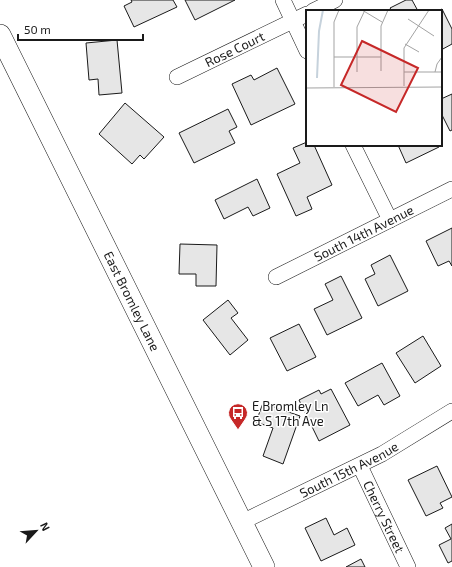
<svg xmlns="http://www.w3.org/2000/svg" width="452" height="567" font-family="'Exo 2',sans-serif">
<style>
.building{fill:#e6e6e6;stroke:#1a1a1a}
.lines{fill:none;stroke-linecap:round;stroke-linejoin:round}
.street-casing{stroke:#1a1a1a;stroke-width:16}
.secondary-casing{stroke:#1a1a1a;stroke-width:22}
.street{stroke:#fff;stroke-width:15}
.secondary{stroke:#fff;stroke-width:21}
.labels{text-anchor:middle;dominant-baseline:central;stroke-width:3;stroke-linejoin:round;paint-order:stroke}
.street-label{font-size:13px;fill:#1a1a1a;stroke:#fff}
.poi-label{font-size:13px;fill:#1a1a1a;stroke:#fff;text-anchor:start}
.inset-river{fill:none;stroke:#c6d2dc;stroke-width:2}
.inset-road{fill:none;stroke:#a3a3a3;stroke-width:1}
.view{fill:#c62828;fill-opacity:0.15;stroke:#c62828;stroke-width:2}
.inset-edge{fill:none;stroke:#1a1a1a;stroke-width:2}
</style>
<rect width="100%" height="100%" fill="#fff"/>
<!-- building -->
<g class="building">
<polygon points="131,0 173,0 177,7 134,27 124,6 132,2"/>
<polygon points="185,0 235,0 195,20"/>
<polygon points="406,0 412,0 418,11 392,11 390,8"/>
<polygon points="442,9 452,29 452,44 441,50 441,11 438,11"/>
<polygon points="117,40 122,93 99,95 98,79 89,80 86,43"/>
<polygon points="277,68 295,104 251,125 232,84 251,75 254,80"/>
<polygon points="452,94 452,130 450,131 441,113 441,99"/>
<polygon points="125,103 164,137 144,159 140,155 132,164 99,134"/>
<polygon points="228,109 237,127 229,131 235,143 194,163 179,133"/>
<polygon points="307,142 307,145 314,145 332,185 307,197 312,209 296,216 277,174 300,163 293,148"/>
<polygon points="398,145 438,145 439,147 406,163"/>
<polygon points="257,179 270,208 253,216 248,207 224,219 215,200"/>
<polygon points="452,228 452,266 449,261 438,266 426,241"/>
<polygon points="180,244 217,245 216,286 196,286 196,274 179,274"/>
<polygon points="390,255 408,291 378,306 365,279 375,274 371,265"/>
<polygon points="341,276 362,318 327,335 314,309 333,300 325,284"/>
<polygon points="228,300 238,313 231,318 248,340 230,355 203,320"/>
<polygon points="299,324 316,357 287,371 270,338"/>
<polygon points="423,336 441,366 415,383 396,353"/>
<polygon points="382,363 400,396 384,405 378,395 358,406 345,383"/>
<polygon points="331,389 350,425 319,441 299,400 319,390 321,394"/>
<polygon points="263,403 300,416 283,464 263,456 273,428 256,422"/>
<polygon points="437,466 452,497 440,503 443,508 426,516 408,480"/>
<polygon points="326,518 334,535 347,528 355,545 321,561 305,528"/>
<polygon points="452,524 452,561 448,563 439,545 451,539 445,528"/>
<polygon points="361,559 365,567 346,567"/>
</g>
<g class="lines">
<!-- street casing -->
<g class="street-casing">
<g id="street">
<polyline points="283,0 307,51"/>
<polyline points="313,11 335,0"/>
<path id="s1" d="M177,77L307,14"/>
<polyline points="353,145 390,220"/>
<path id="s2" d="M276,277L452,189"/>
<path id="s3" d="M360,466L408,567"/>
<path id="s4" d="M242,522L382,454L452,411"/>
</g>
</g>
<!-- secondary casing -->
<g class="secondary-casing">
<g id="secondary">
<path id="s5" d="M0,35L264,567"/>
</g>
</g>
<!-- street -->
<use href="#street" class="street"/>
<!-- secondary -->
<use href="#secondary" class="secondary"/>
</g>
<!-- icons -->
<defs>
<g id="bus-pin" transform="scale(1)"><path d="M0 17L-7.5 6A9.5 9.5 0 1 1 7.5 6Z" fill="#c62828" stroke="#fff"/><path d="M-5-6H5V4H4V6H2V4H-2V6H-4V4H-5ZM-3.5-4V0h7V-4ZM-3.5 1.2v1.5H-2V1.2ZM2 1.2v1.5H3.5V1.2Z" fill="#fff"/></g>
</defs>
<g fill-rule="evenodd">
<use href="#bus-pin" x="238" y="413"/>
</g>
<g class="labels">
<!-- street labels -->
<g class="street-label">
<text stroke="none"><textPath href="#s1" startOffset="64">Rose Court</textPath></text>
<text stroke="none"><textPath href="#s2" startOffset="98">South 14th Avenue</textPath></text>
<text stroke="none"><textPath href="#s5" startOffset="297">East Bromley Lane</textPath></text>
<text stroke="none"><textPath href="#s4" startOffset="119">South 15th Avenue</textPath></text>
<text stroke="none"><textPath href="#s3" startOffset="56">Cherry Street</textPath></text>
</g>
<!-- poi labels -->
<g class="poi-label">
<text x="252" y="406">E Bromley Ln<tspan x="252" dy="15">&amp; S 17th Ave</tspan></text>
</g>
</g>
<!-- overview -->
<g transform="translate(306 10)">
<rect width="136" height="136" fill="#fff"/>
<path class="inset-river" d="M11,68L13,21L17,0"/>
<path class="inset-road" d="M56,0L76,12M102,9L128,26M99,34L113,42M28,47H75M75,61V16L82,0M51,62V17L59,0M98,62H136M129,62L131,54L136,47M98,76V38L123,0M28,77V12L33,0M0,78L136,77"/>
<path class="view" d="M56,31L112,58L90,102L35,75Z"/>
<rect width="136" height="136" class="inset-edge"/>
</g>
<!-- north arrow -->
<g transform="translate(36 531) rotate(64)" stroke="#ffffff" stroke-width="3" paint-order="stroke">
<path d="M0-3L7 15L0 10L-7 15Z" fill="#1a1a1a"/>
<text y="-6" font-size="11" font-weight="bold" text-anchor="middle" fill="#1a1a1a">N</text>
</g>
<!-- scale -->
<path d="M18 34v6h125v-6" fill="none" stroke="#1a1a1a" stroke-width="2"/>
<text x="24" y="34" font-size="12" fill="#1a1a1a" stroke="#ffffff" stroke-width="3" paint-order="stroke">50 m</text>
</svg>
